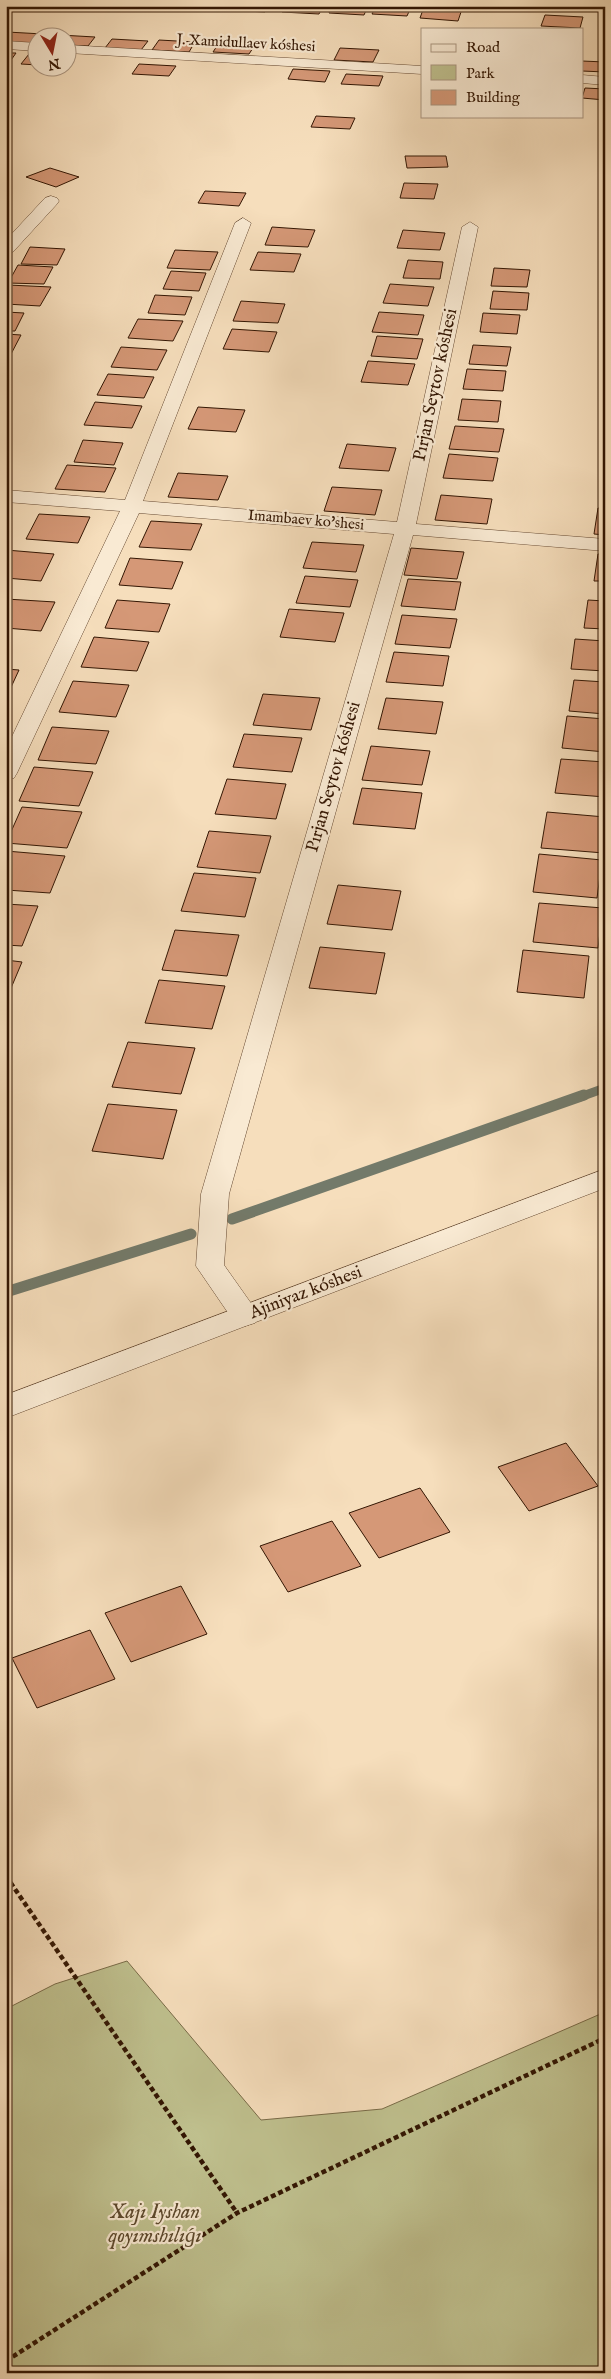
<svg xmlns="http://www.w3.org/2000/svg" width="611" height="2379" font-family="'IM FELL English',serif">
<style>
.green{fill:#bfc08e;stroke:#796b48}
.lines{fill:none;stroke-linecap:round;stroke-linejoin:round}
.stream-far1{stroke:#737a6a;stroke-width:9}
.stream{stroke:#737a6a;stroke-width:11}
.building{fill:#d59877;stroke:#331603}
.minor-casing{stroke:#644831;stroke-width:1}
.tertiary-casing{stroke:#644831;stroke-width:1}
.path{stroke:#331603;stroke-width:4.5;stroke-dasharray:5 3;stroke-linecap:butt}
.minor{fill:#f9ead3;fill-rule:evenodd}
.tertiary{fill:#f9ead3;fill-rule:evenodd}
.labels{text-anchor:middle;dominant-baseline:central;stroke-width:4.5;stroke-linejoin:round;paint-order:stroke}
.far-street-label{font-size:15px;fill:#331603;stroke:#f9ead3}
.street-label{font-size:18px;fill:#331603;stroke:#f9ead3}
.near-park-label{font-size:21px;font-style:italic;fill:#5d492d;stroke:#f9ead3}
</style>
<rect width="100%" height="100%" fill="#f6debc"/>
<filter id="stains"><feTurbulence type="fractalNoise" baseFrequency=".004" numOctaves="4"/><feColorMatrix values="0 0 0 0 .2 0 0 0 0 .09 0 0 0 0 .02 0 0 0 .5 -.17"/></filter>
<radialGradient id="worn" r=".72"><stop offset=".6" stop-color="#630" stop-opacity="0"/><stop offset="1" stop-color="#630" stop-opacity=".3"/></radialGradient>
<!-- green -->
<polygon class="green" points="127,1961 261,2120 382,2109 605,2012 605,2373 6,2373 6,2009 55,1984"/>
<g class="lines">
<!-- stream-far1 -->
<polyline class="stream-far1" points="580,1097 605,1088"/>
<!-- stream -->
<g class="stream">
<polyline points="232,1219 584,1095"/>
<polyline points="6,1292 191,1234"/>
</g>
</g>
<!-- building -->
<g class="building">
<polygon points="229,6 268,6 265,12 227,10"/>
<polygon points="285,6 323,6 319,14 282,12"/>
<polygon points="332,6 368,6 364,15 329,13"/>
<polygon points="376,6 394,6 411,7 407,16 372,14"/>
<polygon points="424,7 462,9 458,21 420,18"/>
<polygon points="545,15 583,17 580,28 541,26"/>
<polygon points="7,32 43,34 38,38 35,43 6,42"/>
<polygon points="60,35 95,37 88,46 68,45 68,38 58,38"/>
<polygon points="112,39 148,41 141,50 105,48"/>
<polygon points="159,40 195,42 189,52 152,50"/>
<polygon points="219,43 255,45 249,54 213,52"/>
<polygon points="340,48 379,50 373,62 334,60"/>
<polygon points="6,53 16,53 9,63 6,63"/>
<polygon points="29,54 38,55 38,65 21,64"/>
<polygon points="582,61 605,62 605,72 582,71"/>
<polygon points="139,64 176,66 169,76 132,74"/>
<polygon points="293,69 330,71 325,82 288,79"/>
<polygon points="346,74 383,76 379,86 341,84"/>
<polygon points="585,88 605,89 605,100 582,98"/>
<polygon points="316,116 355,118 350,129 311,127"/>
<polygon points="405,156 446,156 448,167 407,168"/>
<polygon points="50,168 79,177 56,187 26,177"/>
<polygon points="404,183 438,184 434,199 400,198"/>
<polygon points="205,191 246,193 239,206 198,203"/>
<polygon points="272,227 315,230 308,247 265,245"/>
<polygon points="403,230 445,233 440,250 397,248"/>
<polygon points="30,247 65,249 57,265 21,264"/>
<polygon points="175,250 218,252 210,270 167,268"/>
<polygon points="258,252 301,254 294,272 250,270"/>
<polygon points="408,260 443,262 440,279 403,278"/>
<polygon points="18,265 53,267 44,284 8,283"/>
<polygon points="494,268 530,270 527,287 491,286"/>
<polygon points="171,271 206,273 199,291 163,289"/>
<polygon points="390,284 434,287 428,306 383,303"/>
<polygon points="8,285 51,287 40,306 6,304"/>
<polygon points="493,291 529,293 527,310 490,309"/>
<polygon points="155,295 192,297 185,315 148,313"/>
<polygon points="241,301 285,304 278,323 233,321"/>
<polygon points="6,312 24,313 15,331 6,331"/>
<polygon points="379,312 424,315 418,335 372,332"/>
<polygon points="483,313 520,315 517,334 480,332"/>
<polygon points="138,319 183,321 173,341 128,338"/>
<polygon points="232,329 277,332 269,352 223,349"/>
<polygon points="6,334 21,335 10,356 6,355"/>
<polygon points="377,336 423,339 417,359 371,356"/>
<polygon points="473,345 511,347 507,366 469,364"/>
<polygon points="121,347 167,350 157,370 111,367"/>
<polygon points="368,361 415,364 408,385 361,382"/>
<polygon points="467,369 506,371 503,391 463,389"/>
<polygon points="108,374 154,377 144,398 97,395"/>
<polygon points="462,399 501,401 498,422 458,420"/>
<polygon points="95,402 142,406 132,428 84,425"/>
<polygon points="198,407 245,410 236,432 188,429"/>
<polygon points="455,426 504,429 499,452 449,449"/>
<polygon points="83,440 123,443 114,465 74,462"/>
<polygon points="347,444 396,448 389,471 339,468"/>
<polygon points="449,454 498,458 493,481 443,478"/>
<polygon points="67,465 116,468 105,492 55,489"/>
<polygon points="178,473 228,476 218,500 168,497"/>
<polygon points="332,487 382,490 375,515 324,511"/>
<polygon points="441,495 492,499 487,524 435,520"/>
<polygon points="598,508 605,509 605,535 594,534"/>
<polygon points="39,514 90,517 78,543 26,539"/>
<polygon points="151,521 202,524 191,550 139,547"/>
<polygon points="312,542 364,545 356,572 303,568"/>
<polygon points="411,548 464,552 457,579 404,575"/>
<polygon points="6,550 54,554 41,581 6,578"/>
<polygon points="598,554 605,554 605,581 594,581"/>
<polygon points="130,558 183,562 172,589 119,585"/>
<polygon points="305,576 358,580 350,607 296,603"/>
<polygon points="408,579 461,582 455,610 401,606"/>
<polygon points="6,599 55,602 41,631 6,628"/>
<polygon points="117,600 170,604 159,632 105,628"/>
<polygon points="588,600 605,601 605,629 584,628"/>
<polygon points="289,609 344,613 335,642 280,637"/>
<polygon points="402,615 457,619 450,648 395,644"/>
<polygon points="94,637 149,642 137,671 81,667"/>
<polygon points="575,639 605,641 605,671 571,669"/>
<polygon points="394,652 449,656 443,686 386,682"/>
<polygon points="6,669 19,670 6,698"/>
<polygon points="574,680 605,682 605,714 569,711"/>
<polygon points="73,681 129,685 116,717 59,712"/>
<polygon points="263,694 320,698 311,730 253,725"/>
<polygon points="386,698 443,702 436,734 378,729"/>
<polygon points="567,716 605,719 605,752 562,748"/>
<polygon points="52,727 109,731 96,764 38,760"/>
<polygon points="244,734 302,738 292,772 233,767"/>
<polygon points="371,746 430,751 422,785 362,780"/>
<polygon points="561,759 605,762 605,797 555,793"/>
<polygon points="34,767 93,772 79,806 19,801"/>
<polygon points="227,779 286,784 276,819 215,814"/>
<polygon points="362,788 422,793 415,829 353,824"/>
<polygon points="22,807 82,812 67,848 6,843"/>
<polygon points="547,812 605,817 604,853 541,848"/>
<polygon points="209,831 271,836 260,873 197,867"/>
<polygon points="6,851 65,856 50,893 6,890"/>
<polygon points="539,854 602,860 597,898 533,892"/>
<polygon points="194,873 256,878 245,917 181,911"/>
<polygon points="338,885 401,891 392,930 327,924"/>
<polygon points="539,903 603,908 598,948 533,942"/>
<polygon points="6,904 38,906 22,946 6,945"/>
<polygon points="175,930 239,935 227,976 162,970"/>
<polygon points="320,947 385,953 376,994 309,988"/>
<polygon points="523,950 589,956 584,998 517,992"/>
<polygon points="6,960 22,962 6,1000"/>
<polygon points="159,980 225,986 212,1029 145,1023"/>
<polygon points="128,1042 195,1048 181,1094 112,1087"/>
<polygon points="108,1104 177,1110 163,1159 92,1151"/>
<polygon points="566,1443 598,1486 529,1511 498,1467"/>
<polygon points="420,1488 450,1532 379,1558 349,1513"/>
<polygon points="332,1521 361,1566 288,1592 260,1546"/>
<polygon points="181,1586 207,1634 131,1662 105,1613"/>
<polygon points="90,1630 115,1679 37,1708 12,1658"/>
</g>
<g class="lines">
<!-- minor casing -->
<g class="minor-casing">
<g id="minor">
<polygon points="571,6 605,6 605,12 577,10"/>
<polygon points="6,41 38,43 38,51 6,49"/>
<polygon points="68,45 422,66 422,74 68,53"/>
<polygon points="582,75 605,77 605,85 582,83"/>
<polygon points="51,196 57,198 59,201 57,204 12,253 6,255 6,240 45,198"/>
<polygon points="243,218 251,223 143,501 397,522 462,227 470,222 478,227 416,524 605,539 605,551 413,535 229,1194 224,1265 260,1316 255,1323 245,1326 235,1323 196,1266 201,1194 394,534 139,513 17,773 14,778 6,780 6,749 120,511 6,502 6,490 125,500 235,223"/>
</g>
</g>
<!-- tertiary casing -->
<g class="tertiary-casing">
<polygon id="tertiary" points="605,1169 605,1188 6,1418 6,1395"/>
</g>
<!-- path -->
<g class="path">
<polyline points="6,1876 237,2213"/>
<polyline points="6,2361 237,2213 605,2038"/>
</g>
<!-- minor -->
<use href="#minor" class="minor"/>
<!-- tertiary -->
<use href="#tertiary" class="tertiary"/>
</g>
<g class="labels">
<!-- far-street labels -->
<g class="far-street-label">
<text transform="translate(246 43) rotate(3)">J. Xamidullaev kóshesi</text>
<text transform="translate(306 520) rotate(5)">Imambaev ko'shesi</text>
</g>
<!-- street labels -->
<g class="street-label">
<text transform="translate(436 385) rotate(-78)">Pırjan Seytov kóshesi</text>
<text transform="translate(334 777) rotate(-74)">Pırjan Seytov kóshesi</text>
<text transform="translate(306 1293) rotate(-21)">Ajiniyaz kóshesi</text>
</g>
<!-- near-park labels -->
<g class="near-park-label">
<text x="155" y="2212">Xajı Iyshan<tspan x="155" dy="24">qoyımshılıǵı</tspan></text>
</g>
</g>
<!-- margin -->
<rect width="611" height="2379" fill="none" stroke="#f6debc" stroke-width="25"/>
<rect x="8" y="8" width="596" height="2364" fill="none" stroke="#331603" stroke-width="2.5"/>
<rect x="12" y="12" width="586" height="2354" fill="none" stroke="#331603"/>
<!-- legend -->
<rect x="421" y="28" width="162" height="90" fill="#f9ead3" stroke="#aa9580"/>
<rect x="431" y="44" width="25" height="8" fill="#f9ead3" stroke="#aa9580"/>
<text x="466" y="52" font-size="15" fill="#331603">Road</text>
<rect x="431" y="65" width="25" height="15" fill="#bfc08e" stroke="#aa9580"/>
<text x="466" y="78" font-size="15" fill="#331603">Park</text>
<rect x="431" y="90" width="25" height="15" fill="#d59877" stroke="#aa9580"/>
<text x="466" y="102" font-size="15" fill="#331603">Building</text>
<!-- north arrow -->
<g transform="translate(52 52) rotate(170)"><circle r="24" fill="#f9ead3" stroke="#aa9580"/>
<path d="M0-4L9 19L0 12L-9 19Z" fill="#8f2418"/>
<text y="-8" font-size="14" font-weight="bold" text-anchor="middle" fill="#331603">N</text>
</g>
<rect width="100%" height="100%" filter="url(#stains)"/>
<rect width="100%" height="100%" fill="url(#worn)"/>
</svg>
